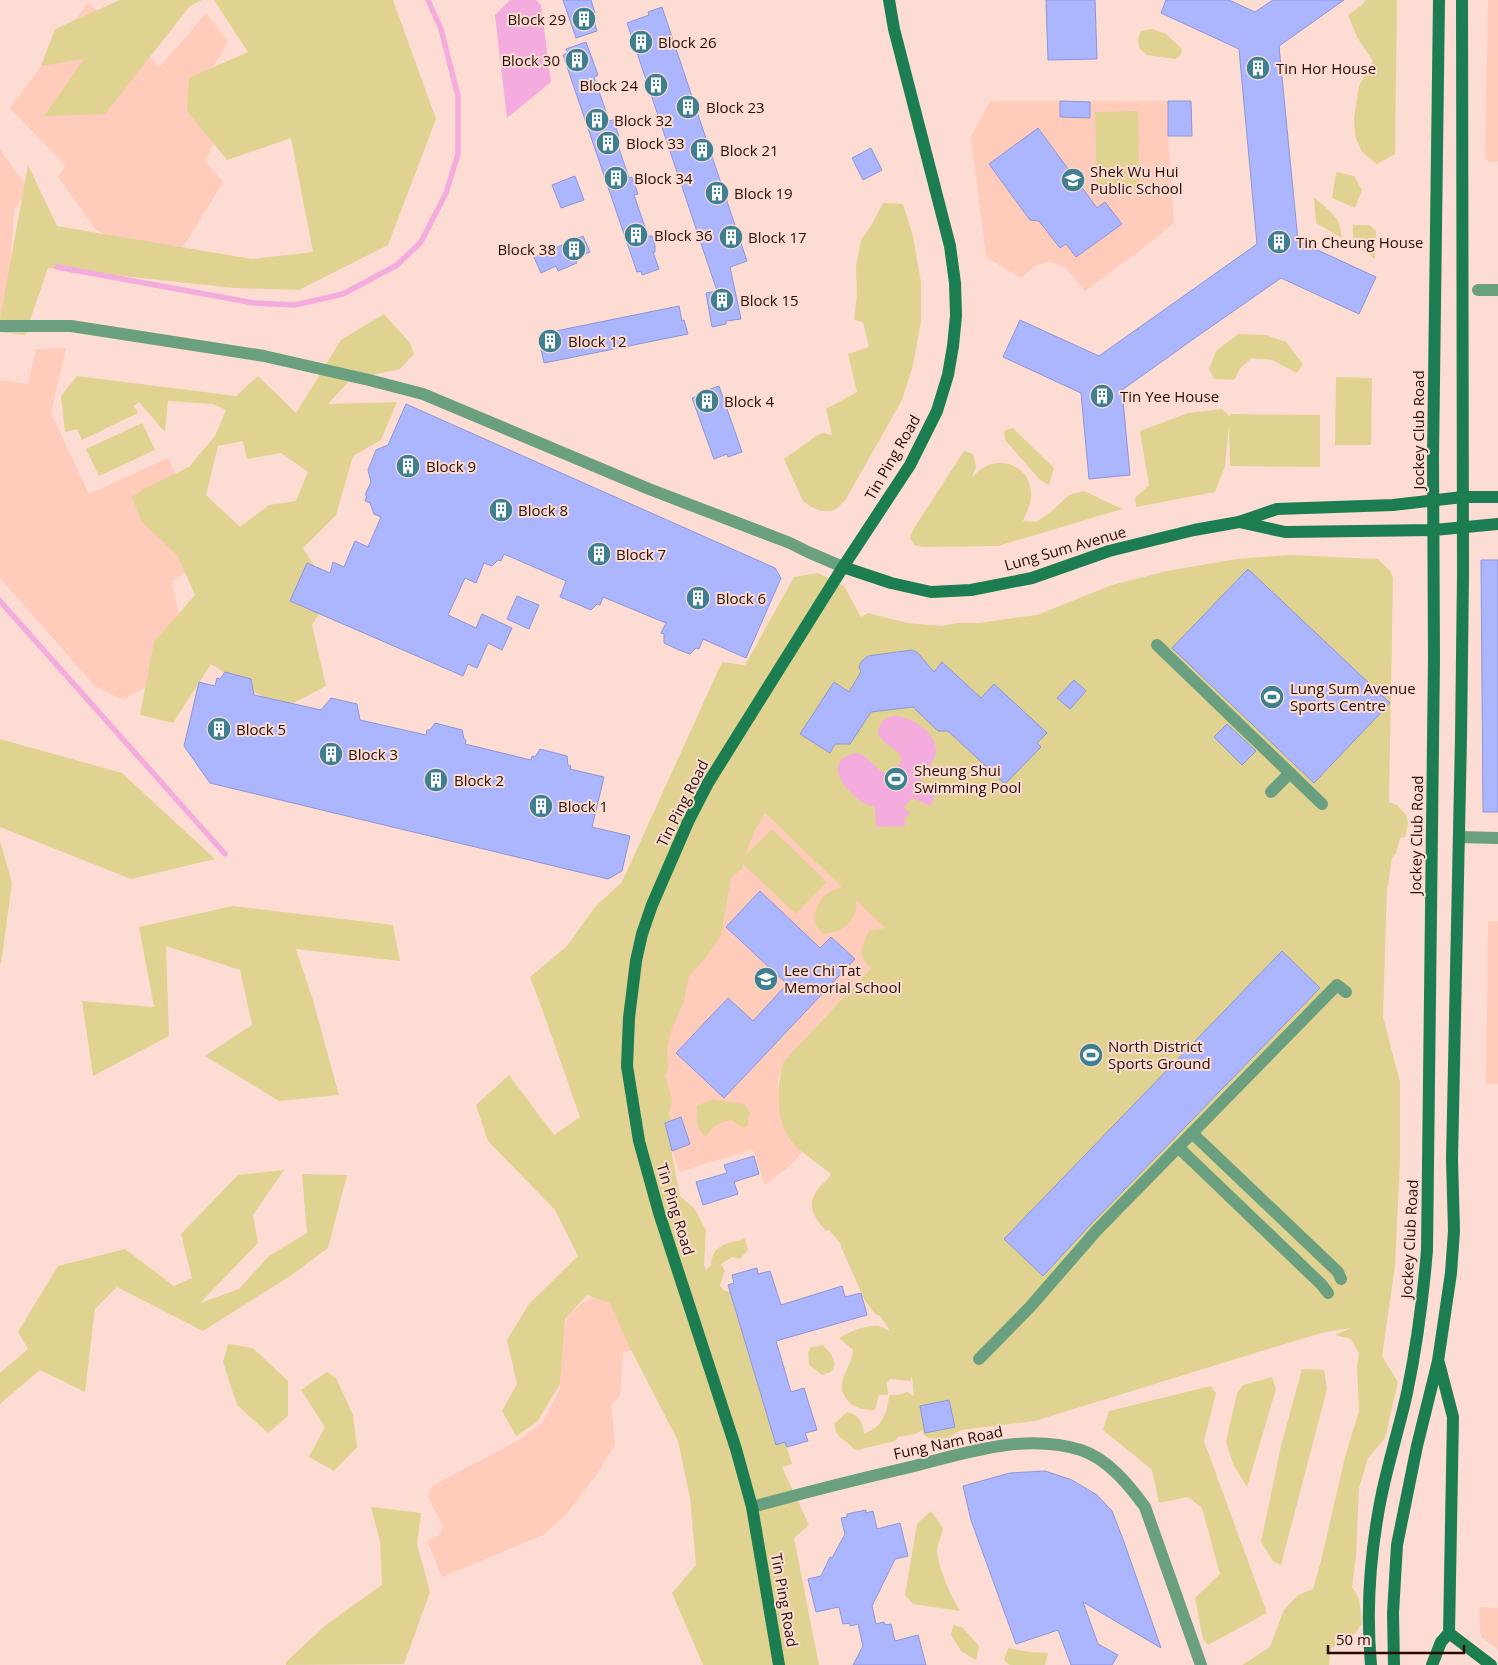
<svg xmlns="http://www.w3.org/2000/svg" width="1498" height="1665" font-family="'Open Sans',sans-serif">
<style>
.built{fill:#ffcbbb}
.green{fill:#e0d391;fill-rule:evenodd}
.water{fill:#f3acdd}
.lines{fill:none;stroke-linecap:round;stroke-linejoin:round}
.stream{stroke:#f3acdd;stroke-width:5.5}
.building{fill:#acb6ff;stroke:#8d95d5}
.street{stroke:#6aa080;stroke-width:12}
.secondary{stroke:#1c7d50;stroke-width:12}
.labels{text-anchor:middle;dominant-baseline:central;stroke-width:4;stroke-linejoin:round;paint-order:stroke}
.poi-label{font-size:15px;fill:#260c05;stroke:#fdddd3;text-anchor:start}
.street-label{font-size:15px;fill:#260c05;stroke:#fdddd3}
</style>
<rect width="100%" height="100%" fill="#fdddd3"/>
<!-- built -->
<g class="built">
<polygon points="1488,0 1498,0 1498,161 1496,162 1489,162 1485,156"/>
<polygon points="88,3 160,67 206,13 228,42 196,95 221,129 205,161 223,182 184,246 155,255 120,242 96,230 58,177 66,166 10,108"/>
<polygon points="990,101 1168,101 1168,136 1174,223 1138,252 1085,291 1073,276 1063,266 1049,262 1036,265 1021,278 986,257 971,137"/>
<polygon points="0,150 28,188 14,211 7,318 0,317"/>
<polygon points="66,348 51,413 89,494 168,458 212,553 172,582 189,662 123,700 95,686 0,578 0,380 28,384 36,349"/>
<polygon points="740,789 897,939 783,1062 778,1081 779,1104 781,1120 790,1140 803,1151 792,1164 765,1185 753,1149 679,1172 667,1134 660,1093 660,1054"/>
<polygon points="1488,921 1498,921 1498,1084 1486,1084"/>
<polygon points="605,1290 638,1349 623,1353 620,1396 611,1405 615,1445 597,1474 568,1512 543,1535 442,1577 427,1541 439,1535 443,1527 428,1497 432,1486 519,1440 542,1423 560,1389 563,1336 567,1317 581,1304"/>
<polygon points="1479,1607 1498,1608 1498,1649 1482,1638 1480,1632"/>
</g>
<!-- green -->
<g class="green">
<polygon points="120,0 202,0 190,6 105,114 44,116 84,59 41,66 55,29"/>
<polygon points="214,0 393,0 436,119 388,245 299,290 234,288 48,268 25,335 0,332 0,319 28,165 57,226 252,259 313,252 291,138 227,160 187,111 189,78 248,52"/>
<polygon points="1365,0 1397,0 1395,154 1377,164 1362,152 1355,136 1354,119 1359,86 1373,61 1357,37 1348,15 1362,5"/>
<polygon points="1152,29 1166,34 1182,49 1181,55 1175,59 1147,55 1139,48 1138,38 1141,31"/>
<polygon points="1138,111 1139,189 1097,190 1095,112"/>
<polygon points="1337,172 1354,176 1362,190 1355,208 1332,198 1335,178"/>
<path d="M1314,198C1318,200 1336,216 1338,221C1340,226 1341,232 1342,238L1316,223Z"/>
<path d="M883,203L903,204L913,236L921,282V321L913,365L902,400L846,499C843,502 838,508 834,510C823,514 811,508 803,501L784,459L816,436L823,433L832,435L826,409L857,392L848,354L869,347L863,322L854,320L857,295L856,266L861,240L871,226Z"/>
<polygon points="1353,225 1369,225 1376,231 1375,259 1353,243"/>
<path d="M384,314L410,343L414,354L400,369L350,380L328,404L397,402L381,440L353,456L336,515L303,548L332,593L312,625L326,686L282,709L211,664L173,723L140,715L154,642L195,595L178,556L142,522L132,497L145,488L189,467L215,436L226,410L213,404L168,401L165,432L139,402L134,406L138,413L82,440L77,429L65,432L61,396L77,376L236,396L258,376L296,413L341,340ZM243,441L247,459L281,453L308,472L296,501L269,505L240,527L206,495L218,446Z"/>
<polygon points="1238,334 1266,335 1286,342 1303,364 1297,373 1272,360 1252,358 1240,368 1234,380 1214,379 1209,369 1216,351"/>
<polygon points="1336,377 1372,378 1371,445 1335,445"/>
<polygon points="1222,409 1230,417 1230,414 1320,415 1320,467 1230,466 1229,425 1225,466 1215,492 1136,507 1135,498 1149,485 1140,431 1188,413"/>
<polygon points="142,423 155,450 99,476 86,449"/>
<polygon points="1013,428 1054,468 1049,485 1040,480 1005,440 1004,431"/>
<path d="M964,451L973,454L976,467L972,478C990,452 1031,461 1031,494C1032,504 1026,512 1023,521L1036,522L1053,510L1069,495L1084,491L1122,509L998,546L923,547L914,545L910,538L914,528Z"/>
<path d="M1290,555L1378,559L1390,571L1393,578L1389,802L1397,805L1407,816L1408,824L1405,837L1400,838L1396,853L1392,858L1388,886L1387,887L1383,1017L1400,1082V1162L1395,1266L1382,1356L1398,1382L1385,1438L1368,1458L1359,1488L1356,1557L1352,1587L1359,1598L1362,1623L1356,1633L1331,1648L1329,1665H1242L1270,1647L1284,1610L1298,1595L1313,1589L1321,1561L1345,1457L1359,1411L1357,1366L1359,1353L1351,1339L1335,1335L1351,1328L1325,1332L1255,1353L1035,1421L961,1430L948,1438L937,1439L929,1438L924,1435L922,1430L915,1434L898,1437L895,1441L858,1450L853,1449C846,1437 837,1442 834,1424L847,1412C860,1415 862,1422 864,1433C882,1429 888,1411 889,1395H898L907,1392L914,1396L912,1376L910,1381L890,1379L887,1383L888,1395H879L875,1410C866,1410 856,1409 849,1402C831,1383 852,1370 853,1350L839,1338C848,1332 867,1324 879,1326C883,1327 887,1330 890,1331L880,1316L875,1314L865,1301L841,1247V1244L829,1230L826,1231C815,1218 805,1206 818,1189C822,1183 828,1181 831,1174C820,1165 796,1149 789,1138C775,1115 777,1087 783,1062L871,968C856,956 862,946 869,931L885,928L856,900C859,911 851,924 840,930C836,932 829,933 824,934C810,924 813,909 824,896C829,891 836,889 842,887L765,813L754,832L745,856L772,829L827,882L796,914L743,864L742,869L731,878L721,936L703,961L689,976L684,1001L671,1031L667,1049L668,1067L665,1076L672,1099L669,1114L671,1121L666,1123L680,1196L694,1208L706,1230L704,1264L706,1270L711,1265C713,1243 727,1244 745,1239L748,1250L740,1259L732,1257L721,1264L725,1271L720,1285L723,1290L730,1292L776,1445L785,1442L792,1464L782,1467L809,1525L794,1538L819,1665H703L672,1593L696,1565L690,1498L678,1441L627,1342L610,1303L587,1295L565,1319L560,1384L537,1422L516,1436L502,1411L517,1384L507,1340L529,1304L578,1256L555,1210L488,1141L476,1105L509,1075L554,1135L580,1117L545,1017L530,977L567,946L594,908L622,882L722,662L745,665L794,577L818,573L844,586L861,617L868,613L908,623L942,626L958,623H978L1037,615L1112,585L1167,571L1236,559Z"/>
<polygon points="0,739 122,773 215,859 131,879 0,827"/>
<polygon points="0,841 12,883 1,964 0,963"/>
<polygon points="232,906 393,925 400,961 296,949 312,997 339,1095 279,1101 205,1056 252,1025 240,970 166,946 169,1036 93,1076 82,1001 154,1007 139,927"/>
<path d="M712,1099L744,1104L750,1112L747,1126L743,1128L731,1120C719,1123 712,1126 706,1137C696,1128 696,1119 697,1106Z"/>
<polygon points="284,1170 253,1215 258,1243 200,1303 239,1289 269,1256 307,1233 302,1174 347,1175 328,1248 293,1274 203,1331 117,1287 95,1309 85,1392 40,1370 0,1404 0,1373 28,1349 18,1332 58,1266 125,1249 174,1286 192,1278 181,1234 238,1175"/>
<polygon points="228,1344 253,1348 288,1381 288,1416 268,1433 237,1405 223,1362"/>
<polygon points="823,1345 831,1354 835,1365 831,1372 822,1375 809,1365 808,1352 811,1347"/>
<polygon points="1302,1369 1324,1370 1327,1389 1281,1565 1273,1561 1261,1542 1281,1446"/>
<polygon points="327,1372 336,1378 353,1415 357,1447 334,1471 309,1457 325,1427 301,1390"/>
<polygon points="1272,1377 1276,1389 1247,1487 1233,1464 1226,1442 1237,1393 1243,1385"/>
<polygon points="1211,1386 1216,1393 1204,1441 1267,1613 1208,1645 1203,1639 1195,1598 1220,1574 1202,1508 1188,1497 1159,1503 1152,1470 1103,1430 1109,1411"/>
<polygon points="371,1507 421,1513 417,1544 430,1592 404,1664 286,1665 286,1662 327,1624 382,1585 380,1541"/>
<path d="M931,1511L943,1528C942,1535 937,1545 937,1551C939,1570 951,1596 960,1611L913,1604L905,1595L917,1524Z"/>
<polygon points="953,1625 962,1627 979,1646 976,1660 961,1651 951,1635"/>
<polygon points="1008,1648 1029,1652 1048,1653 1045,1665 1010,1665 1004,1660"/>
</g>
<!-- water -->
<g class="water">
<polygon points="510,0 536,0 541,5 551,82 507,118 495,15"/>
<path d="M895,716C914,717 946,738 933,761C929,769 922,769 920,780L938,790L930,806L912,798L904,807L910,813L905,818V826L876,827L875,807C871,805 868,806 864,803C846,792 819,760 857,753C869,756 874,768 886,774C890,773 893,772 896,768C911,752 887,748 881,738C879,736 878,734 878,731C881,721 885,717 895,716Z"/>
</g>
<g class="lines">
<!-- stream -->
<g class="stream">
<polyline points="57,267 254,303 295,305 343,294 397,265 421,242 446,193 458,154 458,96 441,29 428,0"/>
<polyline points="0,601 225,854"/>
</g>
</g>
<!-- building -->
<g class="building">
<polygon points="563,0 591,0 595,13 592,14 597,31 576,38"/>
<polygon points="1046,0 1095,0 1097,59 1048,60"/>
<polygon points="1166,0 1229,0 1255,12 1273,0 1344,0 1279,46 1298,241 1376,277 1359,314 1281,278 1192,340 1122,390 1130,475 1089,479 1081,393 1003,357 1020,320 1099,356 1257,244 1239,49 1161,13"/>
<polygon points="662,7 747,261 730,267 741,319 726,321 726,324 712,327 706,293 717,291 627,23 649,15 648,12"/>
<polygon points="586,42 598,75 594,77 600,94 609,121 613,120 619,136 615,137 629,178 632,177 638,194 634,195 648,236 652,236 655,246 655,252 653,252 659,269 642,275 641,271 637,272 563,55 568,53 566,49"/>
<polygon points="1060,101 1090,102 1090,118 1060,117"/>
<polygon points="1168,101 1191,101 1192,136 1168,136"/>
<polygon points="1038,128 1097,208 1105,202 1122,224 1076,257 1066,244 1060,248 1039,221 1030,220 989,164"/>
<polygon points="871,148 882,170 863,180 852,158"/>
<polygon points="575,176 584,200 561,208 552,185"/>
<polygon points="583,236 590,252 575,258 577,263 558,271 556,266 541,273 534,257"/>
<polygon points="679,306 682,321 684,320 688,334 544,363 541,349 544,348 541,334"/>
<polygon points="719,386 742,452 728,457 727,454 714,459 692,398 706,394 705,391"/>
<polygon points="406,404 775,568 781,578 746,658 703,639 699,649 696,648 690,654 679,650 664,643 664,634 661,633 666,623 603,597 600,605 597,604 591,610 570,601 560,597 566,581 504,554 501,561 498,560 492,566 484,563 476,583 465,578 448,615 476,628 482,614 512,628 502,650 488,643 477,668 468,664 463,676 290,601 307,563 330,573 333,562 344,567 355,541 368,547 381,517 374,514 370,503 365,501 367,495 365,495 371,482 368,470 376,450 388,445"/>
<polygon points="1481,560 1498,560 1498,812 1483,812"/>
<polygon points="1248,569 1390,703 1314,783 1172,648"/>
<polygon points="517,596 539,605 529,629 507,619"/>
<polygon points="912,650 918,653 934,672 942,662 981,698 994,684 1047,733 1037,743 1041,747 1005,784 948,731 938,731 913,707 871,712 850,744 835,744 830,753 800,734 834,682 849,692 861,672 859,666 862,661 868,656"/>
<polygon points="225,672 251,679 254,695 321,710 331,698 357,704 360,720 426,735 427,730 430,730 435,723 462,730 464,739 466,740 465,744 531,760 532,756 535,757 540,749 567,756 568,765 571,766 570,769 604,777 592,827 630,836 622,871 608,879 210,783 184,746 199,682 215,686 217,678 220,679"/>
<polygon points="1074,680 1086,691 1070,709 1057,698"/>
<polygon points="1227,724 1256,751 1242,765 1214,737"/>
<polygon points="760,891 820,948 831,937 855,959 724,1098 676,1053 728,998 753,1021 787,984 726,927"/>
<polygon points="1282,951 1320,988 1091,1224 1043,1276 1004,1239"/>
<polygon points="681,1117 690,1144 672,1151 665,1123"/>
<polygon points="754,1156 759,1174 734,1182 738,1194 703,1205 696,1182 727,1173 724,1165"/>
<polygon points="757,1268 758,1274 770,1271 781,1305 842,1286 845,1297 861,1293 867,1315 776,1341 791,1392 804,1388 817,1430 805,1433 808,1441 787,1447 785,1442 776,1445 728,1285 734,1283 732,1275"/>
<polygon points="949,1400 955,1427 925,1433 920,1406"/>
<polygon points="1045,1471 1072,1480 1097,1495 1112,1511 1124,1542 1161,1648 1083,1602 1098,1644 1118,1655 1112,1665 1071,1665 1058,1630 1016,1644 971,1520 963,1486 1010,1473"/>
<polygon points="866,1510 866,1513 873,1511 877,1529 900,1523 908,1556 895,1559 872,1606 876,1624 884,1622 885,1625 891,1624 895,1641 918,1635 926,1665 853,1665 863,1646 858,1624 850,1626 850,1623 843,1624 839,1607 816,1612 808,1579 821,1576 830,1557 832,1558 845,1534 841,1518 847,1517 847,1514"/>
</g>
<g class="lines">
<!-- street -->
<g class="street">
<polyline points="1478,290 1498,290"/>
<polyline points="0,326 71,326 264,356 369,380 423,394 649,489 790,543 808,552 843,567"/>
<polyline points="1157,645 1322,804"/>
<polyline points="1271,792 1290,773"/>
<polyline points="1459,837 1498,838"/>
<polyline points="1192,1133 1338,1272 1341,1279"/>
<polyline points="1178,1147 1322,1285 1328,1293"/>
<polyline points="979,1359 1030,1307 1097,1230 1337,985 1346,992"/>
<path d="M752,1507C803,1493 854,1480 906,1468C963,1454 1022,1432 1081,1450C1108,1459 1129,1485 1145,1507L1201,1665"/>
</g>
<!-- secondary -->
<g class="secondary">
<polyline points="1239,522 1285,532 1434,530 1498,524"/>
<polyline points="843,567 891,583 931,592 971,590 1032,578 1109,551 1194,530 1239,522 1277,509 1393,505 1463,497 1498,497"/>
<polyline points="1449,1633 1491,1665"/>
<polyline points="779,1665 752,1507 736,1449 659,1213 639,1141 627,1066 629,1018 636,961 642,934 652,905 688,822 708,783 843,567 910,465 937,411 948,375 953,346 956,316 955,283 950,246 894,29 889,0"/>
<path d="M1371,1665C1366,1611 1370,1556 1380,1503C1387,1466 1399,1429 1407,1393C1417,1345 1423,1298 1427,1250L1434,658L1433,457L1439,0"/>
<polyline points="1394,1665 1393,1613 1397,1545 1417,1446 1438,1361 1451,1273 1454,1231 1452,1159 1461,738 1463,575 1462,0"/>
<polyline points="1432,1665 1441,1642 1449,1633 1453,1417 1439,1363"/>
</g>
</g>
<!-- icons -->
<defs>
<g id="building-disc" transform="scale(1.25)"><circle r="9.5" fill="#3e8091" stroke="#fdddd3"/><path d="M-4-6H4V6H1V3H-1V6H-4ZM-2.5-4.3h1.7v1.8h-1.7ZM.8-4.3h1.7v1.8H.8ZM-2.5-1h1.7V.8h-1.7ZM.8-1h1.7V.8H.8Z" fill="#fff"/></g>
<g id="school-disc" transform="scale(1.25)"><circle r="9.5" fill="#3e8091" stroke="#fdddd3"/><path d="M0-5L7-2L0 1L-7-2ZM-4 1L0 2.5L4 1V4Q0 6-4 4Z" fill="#fff"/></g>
<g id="stadium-disc" transform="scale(1.25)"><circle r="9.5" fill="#3e8091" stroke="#fdddd3"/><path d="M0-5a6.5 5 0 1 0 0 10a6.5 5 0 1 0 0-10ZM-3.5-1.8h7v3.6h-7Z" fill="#fff"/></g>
</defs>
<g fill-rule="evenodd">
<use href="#building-disc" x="584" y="19"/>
<use href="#building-disc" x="641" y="42"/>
<use href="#building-disc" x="577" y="60"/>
<use href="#building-disc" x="1258" y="68"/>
<use href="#building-disc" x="656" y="85"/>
<use href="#building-disc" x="688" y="107"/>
<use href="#building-disc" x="597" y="120"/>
<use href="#building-disc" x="608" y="143"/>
<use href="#building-disc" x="702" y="150"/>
<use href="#building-disc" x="616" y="178"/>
<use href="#school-disc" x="1073" y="180"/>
<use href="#building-disc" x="717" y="193"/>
<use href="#building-disc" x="636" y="235"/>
<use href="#building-disc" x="731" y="237"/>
<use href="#building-disc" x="1279" y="242"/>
<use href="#building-disc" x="574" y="249"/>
<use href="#building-disc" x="722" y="300"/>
<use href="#building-disc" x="550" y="341"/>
<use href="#building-disc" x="1102" y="396"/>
<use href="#building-disc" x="707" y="401"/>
<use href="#building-disc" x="408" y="466"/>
<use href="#building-disc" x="501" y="510"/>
<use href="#building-disc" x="599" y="554"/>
<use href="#building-disc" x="698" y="598"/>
<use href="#stadium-disc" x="1272" y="697"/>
<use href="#building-disc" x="219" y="729"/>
<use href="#building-disc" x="331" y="754"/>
<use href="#stadium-disc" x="896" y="779"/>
<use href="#building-disc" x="436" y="780"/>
<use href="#building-disc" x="541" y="806"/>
<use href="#school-disc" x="766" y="979"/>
<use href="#stadium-disc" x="1091" y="1055"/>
</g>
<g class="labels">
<!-- poi labels -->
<g class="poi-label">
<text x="566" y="19" text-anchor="end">Block 29</text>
<text x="658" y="42">Block 26</text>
<text x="560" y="60" text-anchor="end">Block 30</text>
<text x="1276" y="68">Tin Hor House</text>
<text x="638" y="85" text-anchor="end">Block 24</text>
<text x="706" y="107">Block 23</text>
<text x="614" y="120">Block 32</text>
<text x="626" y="143">Block 33</text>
<text x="720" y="150">Block 21</text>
<text x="1090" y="171">Shek Wu Hui<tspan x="1090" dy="17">Public School</tspan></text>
<text x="634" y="178">Block 34</text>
<text x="734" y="193">Block 19</text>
<text x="654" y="235">Block 36</text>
<text x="748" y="237">Block 17</text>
<text x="1296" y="242">Tin Cheung House</text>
<text x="556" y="249" text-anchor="end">Block 38</text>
<text x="740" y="300">Block 15</text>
<text x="568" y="341">Block 12</text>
<text x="1120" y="396">Tin Yee House</text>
<text x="724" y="401">Block 4</text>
<text x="426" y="466">Block 9</text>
<text x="518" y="510">Block 8</text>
<text x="616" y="554">Block 7</text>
<text x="716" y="598">Block 6</text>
<text x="1290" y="688">Lung Sum Avenue<tspan x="1290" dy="17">Sports Centre</tspan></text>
<text x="236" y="729">Block 5</text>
<text x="348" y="754">Block 3</text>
<text x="914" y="770">Sheung Shui<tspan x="914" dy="17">Swimming Pool</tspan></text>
<text x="454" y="780">Block 2</text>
<text x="558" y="806">Block 1</text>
<text x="784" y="970">Lee Chi Tat<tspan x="784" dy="17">Memorial School</tspan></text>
<text x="1108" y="1046">North District<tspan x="1108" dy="17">Sports Ground</tspan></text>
</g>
<!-- street labels -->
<g class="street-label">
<text transform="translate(1418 430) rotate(-90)">Jockey Club Road</text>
<text transform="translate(892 457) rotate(-60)">Tin Ping Road</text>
<text transform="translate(1065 548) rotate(-16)">Lung Sum Avenue</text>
<text transform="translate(682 803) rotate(-63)">Tin Ping Road</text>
<text transform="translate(1416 835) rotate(-89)">Jockey Club Road</text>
<text transform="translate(676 1209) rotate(73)">Tin Ping Road</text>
<text transform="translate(1409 1239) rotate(-87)">Jockey Club Road</text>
<text transform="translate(948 1442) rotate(-12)">Fung Nam Road</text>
<text transform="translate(785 1600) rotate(80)">Tin Ping Road</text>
</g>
</g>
<!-- scale -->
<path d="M1328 1645v8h136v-8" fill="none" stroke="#260c05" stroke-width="2.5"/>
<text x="1336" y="1645" font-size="15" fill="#260c05" stroke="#fdddd3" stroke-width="4" paint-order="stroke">50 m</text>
</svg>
